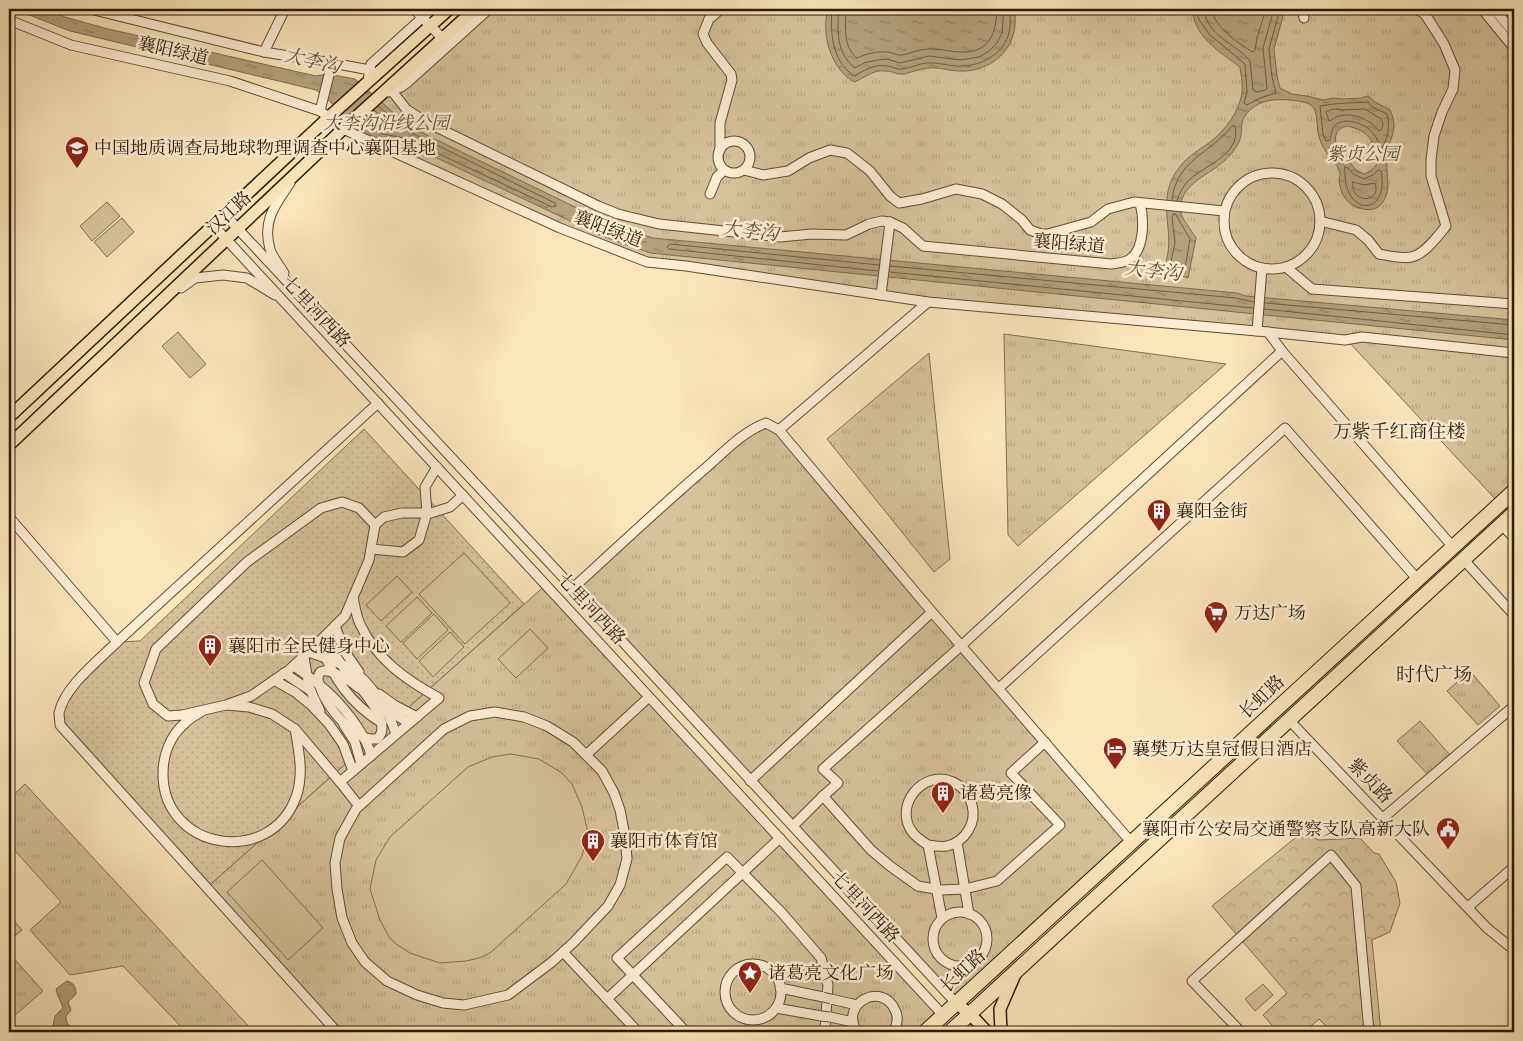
<svg xmlns="http://www.w3.org/2000/svg" width="1523" height="1041" font-family="'Libre Bodoni','Noto Serif SC',serif">
<style>
.grass{fill:url(#grass-dots);stroke:#816e50}
.forest{fill:url(#forest-crowns);stroke:#816e50}
.park{fill:url(#park-tufts);stroke:#816e50}
.pitch{fill:#d8c29c;stroke:#816e50}
.water{fill:url(#water-ripples);stroke:#7d6a4c;fill-rule:evenodd}
.lines{fill:none;stroke-linecap:round;stroke-linejoin:round}
.shore{stroke:#705c40;stroke-width:1}
.minor-casing{stroke:#5e4c31;stroke-width:11}
.major-casing{stroke:#2a1a03;stroke-width:14}
.highway-casing{stroke:#2a1a03;stroke-width:16}
.minor{stroke:#fdedd3;stroke-width:9}
.major{stroke:#fce4bb;stroke-width:11}
.highway{stroke:#fce4bb;stroke-width:14}
.minor-bridge-casing{stroke:#5e4c31;stroke-width:11;stroke-linecap:butt}
.minor-bridge{stroke:#fdedd3;stroke-width:9}
.labels{text-anchor:middle;dominant-baseline:central;stroke-width:5;stroke-linejoin:round;paint-order:stroke}
.street-label{font-size:18px;fill:#2a1a03;stroke:#fdedd3}
.park-label{font-size:18px;font-style:italic;fill:#5e4c31;stroke:#fdedd3}
.poi-label{font-size:18px;fill:#2a1a03;stroke:#fdedd3;text-anchor:start}
.water-label{font-size:19px;font-style:italic;fill:#624f33;stroke:#fdedd3}
.neighbourhood-label{font-size:19px;fill:#2a1a03;stroke:#fdedd3}
</style>
<defs>
<pattern id="grass-dots" width="8" height="8" patternUnits="userSpaceOnUse" patternTransform="scale(1.25)"><rect width="8" height="8" fill="#d8c29c"/><path d="M2 2h.1M6 6h.1" fill="none" stroke="#baa685" stroke-width="1.8" stroke-linecap="round"/></pattern>
<pattern id="forest-crowns" width="20" height="18" patternUnits="userSpaceOnUse" patternTransform="scale(1.25)"><rect width="20" height="18" fill="#d8c29c"/><path d="M2 6a3 3 0 1 1 6 0M12 15a3 3 0 1 1 6 0" fill="none" stroke="#baa685"/></pattern>
<pattern id="park-tufts" width="24" height="20" patternUnits="userSpaceOnUse" patternTransform="scale(1.25)"><rect width="24" height="20" fill="#d8c29c"/><path d="M3 7l-1-3M5 7V3M7 7l1-3M15 17l-1-3M17 17v-4M19 17l1-3" fill="none" stroke="#baa685"/></pattern>
<pattern id="water-ripples" width="26" height="14" patternUnits="userSpaceOnUse" patternTransform="scale(1.25)"><rect width="26" height="14" fill="#b59f7c"/><path d="M2 4q2-2 4 0t4 0M15 11q2-2 4 0t4 0" fill="none" stroke="#938163"/></pattern>
</defs>
<rect width="100%" height="100%" fill="#fce4bb"/>
<filter id="stains"><feTurbulence type="fractalNoise" baseFrequency=".004" numOctaves="4"/><feColorMatrix values="0 0 0 0 .2 0 0 0 0 .09 0 0 0 0 .02 0 0 0 .5 -.17"/></filter>
<radialGradient id="worn" r=".72"><stop offset=".6" stop-color="#630" stop-opacity="0"/><stop offset="1" stop-color="#630" stop-opacity=".3"/></radialGradient>
<!-- grass -->
<polygon class="grass" points="364,429 524,604 210,885 60,725 66,696 117,642 140,641"/>
<!-- forest -->
<polygon class="forest" points="1301,833 1319,840 1360,838 1374,853 1379,854 1396,882 1400,903 1390,932 1372,940 1381,1032 1332,1032 1319,1019 1304,1032 1278,1032 1263,1015 1287,993 1212,906"/>
<!-- park -->
<g class="park">
<polygon points="475,9 1476,9 1514,55 1514,487 1498,502 1347,340 928,302 647,262 343,129"/>
<polygon points="1004,334 1226,364 1018,546 1008,535"/>
<polygon points="929,353 950,559 934,572 827,439"/>
<polygon points="766,423 779,430 1131,842 956,1003 573,588 675,493"/>
<polygon points="549,582 943,1015 925,1032 339,1032 210,885"/>
<polygon points="1470,671 1500,706 1478,725 1447,691"/>
<polygon points="1420,721 1450,755 1428,775 1397,741"/>
<polygon points="25,784 254,1032 186,1032 123,966 70,975 30,930 61,902 9,844 9,799"/>
<polygon points="9,915 22,930 9,941"/>
<polygon points="9,953 43,991 13,1017 9,1012"/>
</g>
<!-- pitch -->
<g class="pitch">
<polygon points="107,202 120,216 92,241 80,226"/>
<polygon points="122,218 134,232 107,257 94,242"/>
<polygon points="178,332 206,364 190,378 162,346"/>
<polygon points="464,553 510,603 465,644 419,594"/>
<polygon points="397,576 412,592 381,621 366,605"/>
<polygon points="417,597 432,613 401,642 386,626"/>
<polygon points="434,614 448,630 417,659 403,643"/>
<polygon points="530,629 548,648 516,678 498,659"/>
<polygon points="450,632 464,647 433,677 419,661"/>
<polygon points="511,754 539,759 562,773 572,784 582,807 588,833 582,856 566,884 490,953 479,958 466,961 440,963 410,953 396,944 389,937 380,920 370,889 376,860 390,837 468,767 492,757"/>
<polygon points="262,860 323,928 288,960 227,892"/>
<polygon points="1263,984 1273,995 1255,1011 1245,999"/>
</g>
<!-- water -->
<g class="water">
<path d="M14,9H46L65,17L104,28L316,76L328,74L355,79L410,127L608,223L653,238L1237,293L1246,296L1514,320V340L650,253L602,236L403,142C396,141 386,141 379,139C356,130 336,105 316,90L70,31Z"/>
<path d="M828,9H1015C1015,18 1016,27 1013,35C1007,58 983,72 960,71C950,71 940,67 930,68C921,68 913,72 904,74C897,75 892,71 886,71C873,69 865,78 854,82C830,68 821,33 828,9Z"/>
<path d="M1193,9H1285L1274,49L1277,76L1280,88L1292,94L1307,96L1323,100L1333,98L1343,99L1361,98L1368,96L1375,102L1390,110C1400,130 1388,139 1387,157C1386,167 1388,177 1388,187C1387,195 1384,203 1378,207C1374,210 1368,210 1363,209C1349,207 1340,195 1339,180C1339,176 1340,177 1340,173C1339,167 1333,162 1330,157C1325,151 1321,144 1319,137C1316,128 1319,111 1311,105C1304,100 1281,99 1273,100C1260,101 1245,110 1242,123C1241,129 1242,136 1239,142C1234,153 1224,162 1214,169C1199,179 1178,190 1181,212C1181,218 1192,231 1196,238L1188,278L1174,273H1161C1180,239 1156,211 1173,177C1181,162 1192,154 1206,145C1223,133 1238,115 1242,93C1243,85 1241,75 1240,67C1221,53 1192,35 1193,9ZM1347,126C1371,131 1374,142 1377,164L1371,171L1364,174L1356,170L1337,146C1333,136 1337,128 1347,126Z"/>
<path d="M67,981C74,983 76,987 76,994L68,1002L71,1010L66,1016C66,1029 73,1025 80,1032H52L55,1016L63,1008C61,1001 57,996 56,989Z"/>
</g>
<g class="lines">
<!-- shore -->
<g class="shore">
<path d="M832,9C830,33 832,61 854,76C865,70 874,64 887,66C892,66 896,70 902,69C912,68 921,62 932,63C942,63 953,67 963,66C982,65 1001,55 1008,36C1011,27 1010,18 1010,9"/>
<path d="M839,9C837,30 836,53 855,68L864,63L877,60L887,59L900,63L929,56L961,60L979,57L988,52L997,43L1002,33L1004,9"/>
<path d="M846,9C846,25 842,46 857,58C866,54 877,51 887,52C892,52 897,56 902,55C912,53 922,48 933,49C942,49 951,52 960,52C990,53 996,34 997,9"/>
<polyline points="1198,9 1198,18 1209,34 1245,64 1247,92 1244,103 1247,105 1260,98 1276,93 1272,77 1269,49 1280,9"/>
<path d="M1205,9C1204,35 1237,44 1250,61L1253,90L1256,92L1266,90L1267,88L1263,48L1274,9"/>
<path d="M1212,9C1212,25 1240,45 1253,52L1255,50L1257,38L1266,9"/>
<path d="M1368,102L1372,107L1387,114C1390,126 1388,135 1383,147L1380,146C1378,140 1374,133 1369,129C1360,122 1340,116 1333,128C1331,132 1331,137 1330,140L1326,141L1323,134L1320,106C1335,103 1352,103 1368,102Z"/>
<path d="M1334,109L1343,110L1365,109L1381,119L1383,124L1382,129L1379,131C1370,119 1351,111 1336,117C1334,118 1332,120 1329,121L1326,112Z"/>
<polyline points="366,118 383,128 390,128 390,125 374,110"/>
<polyline points="361,122 382,134 405,138 552,207 556,206 555,203 408,131 378,106"/>
<path d="M1345,167L1348,168L1353,174L1364,179L1373,175L1378,170L1381,171C1390,216 1346,217 1345,174C1345,172 1344,170 1345,167Z"/>
<path d="M1353,182L1364,185L1375,183C1382,205 1349,203 1353,182Z"/>
<path d="M1172,200C1176,160 1210,154 1232,126H1235C1242,156 1201,166 1186,183C1182,188 1179,195 1177,201"/>
<polygon points="1174,214 1176,215 1190,239 1185,268 1183,270 1172,268 1170,266 1175,243 1172,217"/>
<polyline points="890,266 1236,298 1254,302"/>
<polyline points="878,271 669,249 667,247 670,244 879,265"/>
<polyline points="890,272 1253,308"/>
<polyline points="1265,303 1514,325"/>
<polyline points="1264,309 1514,335"/>
</g>
<!-- minor casing -->
<g class="minor-casing">
<g id="minor">
<polyline points="90,9 264,52 332,63 320,111"/>
<polyline points="414,9 447,43"/>
<polyline points="1302,9 1304,18"/>
<polyline points="1482,9 1514,48"/>
<polyline points="1494,9 1514,33"/>
<polyline points="9,20 71,45 230,81 320,111 329,117"/>
<polyline points="264,52 285,9"/>
<polyline points="332,63 370,70"/>
<polyline points="368,81 371,64 432,9"/>
<path d="M392,91L406,109L426,122L598,206L618,214L659,224L780,237L812,234L846,235L869,224L882,221L890,222L903,228L923,246L1111,264C1117,263 1125,263 1130,259C1145,249 1144,218 1140,203"/>
<polyline points="388,92 401,87 408,82 489,9"/>
<polyline points="343,129 560,228 647,262 686,266 928,302 1268,332 1345,340 1362,337 1514,353"/>
<circle cx="734" cy="157" r="16"/>
<polyline points="720,150 720,123 732,80 731,74 707,43 703,34 709,19 721,9"/>
<polyline points="744,170 763,175 788,171 809,158 830,150 847,153 870,171 890,196 899,203 922,199 956,189 982,194 1002,204 1022,220 1030,230 1041,234 1048,234 1091,222 1108,209 1134,202 1224,211"/>
<circle cx="1272" cy="221" r="48"/>
<polyline points="710,194 717,177 724,170"/>
<polyline points="225,215 573,588 956,1003"/>
<path d="M1320,221L1356,230L1368,240L1379,254C1389,256 1401,259 1411,257C1424,255 1438,236 1446,226L1431,176V160L1434,136L1442,112L1453,89L1455,70L1444,44L1425,14L1416,9"/>
<polyline points="214,226 943,1015"/>
<polyline points="1286,267 1312,289 1514,304"/>
<path d="M284,273C280,266 272,257 270,249C262,221 275,205 290,183"/>
<polyline points="181,288 195,278 223,275 247,278 275,295"/>
<polyline points="881,295 890,222"/>
<polyline points="1257,331 1262,268"/>
<polyline points="1268,332 1282,351 1453,547"/>
<polyline points="779,430 928,302"/>
<path d="M9,517L117,642C99,660 64,687 59,713C59,717 60,721 60,725L337,1032"/>
<polyline points="1501,524 1514,538"/>
<polyline points="375,525 384,517 402,513 431,513 450,507 463,495"/>
<polyline points="371,549 403,552 419,540 427,513 425,487 437,467"/>
<polyline points="1463,559 1514,615"/>
<path d="M573,588C618,547 662,505 708,466C726,450 744,431 766,423L779,430L932,612L1131,842"/>
<polyline points="335,626 345,652 359,672"/>
<path d="M325,636C330,646 335,655 341,664C351,679 397,721 377,739C353,741 327,707 320,687C320,686 318,680 318,679C318,658 353,683 359,688"/>
<polyline points="117,642 378,403"/>
<path d="M319,642C333,677 349,703 382,723"/>
<path d="M308,652C342,663 359,668 379,699C387,710 392,722 396,734"/>
<polyline points="304,657 309,687 320,711"/>
<path d="M294,666C321,685 339,699 358,728C364,737 369,745 371,756"/>
<polyline points="284,673 311,691"/>
<polyline points="274,680 295,692 311,705 329,724 343,744 353,771"/>
<polyline points="999,688 1285,428 1418,580"/>
<polyline points="379,694 394,705 417,717"/>
<path d="M204,710C198,714 190,718 185,723C170,736 163,755 163,774C163,850 270,868 296,797C304,775 299,751 295,729L272,714L249,707L226,705L182,715L168,716L153,704L144,683L156,649L247,562L321,508L342,502L359,508L375,525L369,560L345,616L323,638L289,670L251,696L226,705"/>
<polyline points="387,710 409,723"/>
<polygon points="495,712 524,717 547,726 573,742 602,771 614,793 620,810 625,836 627,859 620,885 608,906 573,943 552,962 508,995 464,1005 443,1003 417,995 387,981 365,962 352,943 342,918 337,889 335,863 340,838 356,809 444,729 470,716"/>
<polyline points="1289,720 1487,928 1514,950"/>
<polyline points="344,725 355,742 361,764"/>
<path d="M295,729L340,782L439,698C406,680 376,659 360,624C356,616 355,606 353,597"/>
<polyline points="586,755 649,697"/>
<polyline points="750,781 932,612"/>
<polyline points="340,782 359,806"/>
<polyline points="823,796 838,783 823,769 962,645 1282,351"/>
<polyline points="1383,818 1514,706"/>
<polyline points="793,826 823,796 871,850 890,866 918,886 941,890 965,889 997,881 1060,825 1011,773 1045,742"/>
<polyline points="957,842 969,914"/>
<path d="M928,845C934,846 941,847 947,846C965,842 977,823 972,805C970,795 963,787 953,782C923,768 892,807 913,833C917,838 922,841 928,845L942,918"/>
<polyline points="1468,907 1514,867"/>
<circle cx="960" cy="939" r="27"/>
<polyline points="563,952 638,1032"/>
<circle cx="753" cy="992" r="28"/>
<polyline points="780,988 823,997"/>
<polyline points="607,999 780,838"/>
<polyline points="831,999 857,1005"/>
<polyline points="776,1008 821,1016"/>
<polyline points="830,1017 853,1022"/>
<polyline points="686,1032 617,958 727,857 782,913 821,958 828,985 825,1029 823,1032"/>
<path d="M857,1032C839,1003 882,981 895,1010C899,1017 897,1025 893,1032"/>
<polyline points="1241,1032 1192,981 1331,855 1356,886 1369,1032"/>
</g>
</g>
<!-- major casing -->
<g class="major-casing">
<g id="major">
<polyline points="9,417 329,117 449,9"/>
<polyline points="9,445 343,129 475,9"/>
<polyline points="956,1003 970,1014 987,1032"/>
<polyline points="1001,1032 1000,1009 1016,972"/>
</g>
</g>
<!-- highway casing -->
<g class="highway-casing">
<g id="highway">
<polyline points="925,1032 1514,491"/>
<polyline points="950,1032 1514,513"/>
</g>
</g>
<!-- minor -->
<use href="#minor" class="minor"/>
<!-- major -->
<use href="#major" class="major"/>
<!-- highway -->
<use href="#highway" class="highway"/>
<!-- minor-bridge casing -->
<g class="minor-bridge-casing">
<g id="minor-bridge">
<polyline points="823,997 831,999"/>
<polyline points="821,1016 830,1017"/>
</g>
</g>
<!-- minor-bridge -->
<use href="#minor-bridge" class="minor-bridge"/>
</g>
<!-- icons -->
<defs>
<g id="university-pin" transform="scale(1.25)"><path d="M0 17L-7.5 6A9.5 9.5 0 1 1 7.5 6Z" fill="#8f2418" stroke="#fdedd3"/><path d="M0-5L7-2L0 1L-7-2ZM-4 1L0 2.5L4 1V4Q0 6-4 4Z" fill="#fff"/></g>
<g id="building-pin" transform="scale(1.25)"><path d="M0 17L-7.5 6A9.5 9.5 0 1 1 7.5 6Z" fill="#8f2418" stroke="#fdedd3"/><path d="M-4-6H4V6H1V3H-1V6H-4ZM-2.5-4.3h1.7v1.8h-1.7ZM.8-4.3h1.7v1.8H.8ZM-2.5-1h1.7V.8h-1.7ZM.8-1h1.7V.8H.8Z" fill="#fff"/></g>
<g id="supermarket-pin" transform="scale(1.25)"><path d="M0 17L-7.5 6A9.5 9.5 0 1 1 7.5 6Z" fill="#8f2418" stroke="#fdedd3"/><path d="M-6-5.5h2.5l.6 2H6L4.5 2H-2.5L-4.4-4H-6ZM-1.5 3.2a1.3 1.3 0 1 0 .1 0ZM3 3.2a1.3 1.3 0 1 0 .1 0Z" fill="#fff"/></g>
<g id="hotel-pin" transform="scale(1.25)"><path d="M0 17L-7.5 6A9.5 9.5 0 1 1 7.5 6Z" fill="#8f2418" stroke="#fdedd3"/><path d="M-6-4.5h1.5V1H6V5H4.5V3h-9V5H-6ZM-4 0a1.8 1.8 0 1 1 3.6 0ZM.5 0V-2.5h3Q6-2.5 6 0Z" fill="#fff"/></g>
<g id="civic-pin" transform="scale(1.25)"><path d="M0 17L-7.5 6A9.5 9.5 0 1 1 7.5 6Z" fill="#8f2418" stroke="#fdedd3"/><path d="M-.6-6.5H3V-4.5H.6V-3L4-1V1h2V6H-6V1h2V-1L-.6-3ZM-1.2 2.5V6h2.4V2.5Z" fill="#fff"/></g>
<g id="sight-pin" transform="scale(1.25)"><path d="M0 17L-7.5 6A9.5 9.5 0 1 1 7.5 6Z" fill="#8f2418" stroke="#fdedd3"/><path d="M0-6L1.8-2.2L6-1.7L2.9 1.2L3.7 5.4L0 3.3L-3.7 5.4L-2.9 1.2L-6-1.7L-1.8-2.2Z" fill="#fff"/></g>
</defs>
<g fill-rule="evenodd">
<use href="#university-pin" x="77" y="148"/>
<use href="#building-pin" x="1159" y="511"/>
<use href="#supermarket-pin" x="1216" y="613"/>
<use href="#building-pin" x="210" y="646"/>
<use href="#hotel-pin" x="1115" y="749"/>
<use href="#building-pin" x="943" y="793"/>
<use href="#civic-pin" x="1448" y="829"/>
<use href="#building-pin" x="593" y="841"/>
<use href="#sight-pin" x="750" y="973"/>
</g>
<g class="labels">
<!-- street labels -->
<g class="street-label">
<text transform="translate(173 51) rotate(13)">襄阳绿道</text>
<text transform="translate(229 213) rotate(-43)">汉江路</text>
<text transform="translate(608 229) rotate(21)">襄阳绿道</text>
<text transform="translate(1069 244) rotate(5)">襄阳绿道</text>
<text transform="translate(316 312) rotate(47)">七里河西路</text>
<text transform="translate(591 609) rotate(47)">七里河西路</text>
<text transform="translate(1262 697) rotate(-43)">长虹路</text>
<text transform="translate(1370 781) rotate(46)">紫贞路</text>
<text transform="translate(865 907) rotate(47)">七里河西路</text>
<text transform="translate(963 971) rotate(-43)">长虹路</text>
</g>
<!-- park labels -->
<g class="park-label">
<text x="386" y="123">大李沟沿线公园</text>
<text x="1363" y="154">紫贞公园</text>
</g>
<!-- poi labels -->
<g class="poi-label">
<text x="94" y="148">中国地质调查局地球物理调查中心襄阳基地</text>
<text x="1176" y="511">襄阳金街</text>
<text x="1234" y="613">万达广场</text>
<text x="228" y="646">襄阳市全民健身中心</text>
<text x="1132" y="749">襄樊万达皇冠假日酒店</text>
<text x="960" y="793">诸葛亮像</text>
<text x="1430" y="829" text-anchor="end">襄阳市公安局交通警察支队高新大队</text>
<text x="610" y="841">襄阳市体育馆</text>
<text x="768" y="973">诸葛亮文化广场</text>
</g>
<!-- water labels -->
<g class="water-label">
<text transform="translate(312 61) rotate(13)">大李沟</text>
<text transform="translate(750 231) rotate(6)">大李沟</text>
<text transform="translate(1153 271) rotate(6)">大李沟</text>
</g>
<!-- neighbourhood labels -->
<g class="neighbourhood-label">
<text x="1399" y="432">万紫千红商住楼</text>
<text x="1434" y="675">时代广场</text>
</g>
</g>
<!-- margin -->
<rect width="1523" height="1041" fill="none" stroke="#fce4bb" stroke-width="30"/>
<rect x="10" y="10" width="1503" height="1021" fill="none" stroke="#2a1a03" stroke-width="2.5"/>
<rect x="15" y="15" width="1493" height="1011" fill="none" stroke="#2a1a03"/>
<rect width="100%" height="100%" filter="url(#stains)"/>
<rect width="100%" height="100%" fill="url(#worn)"/>
</svg>
